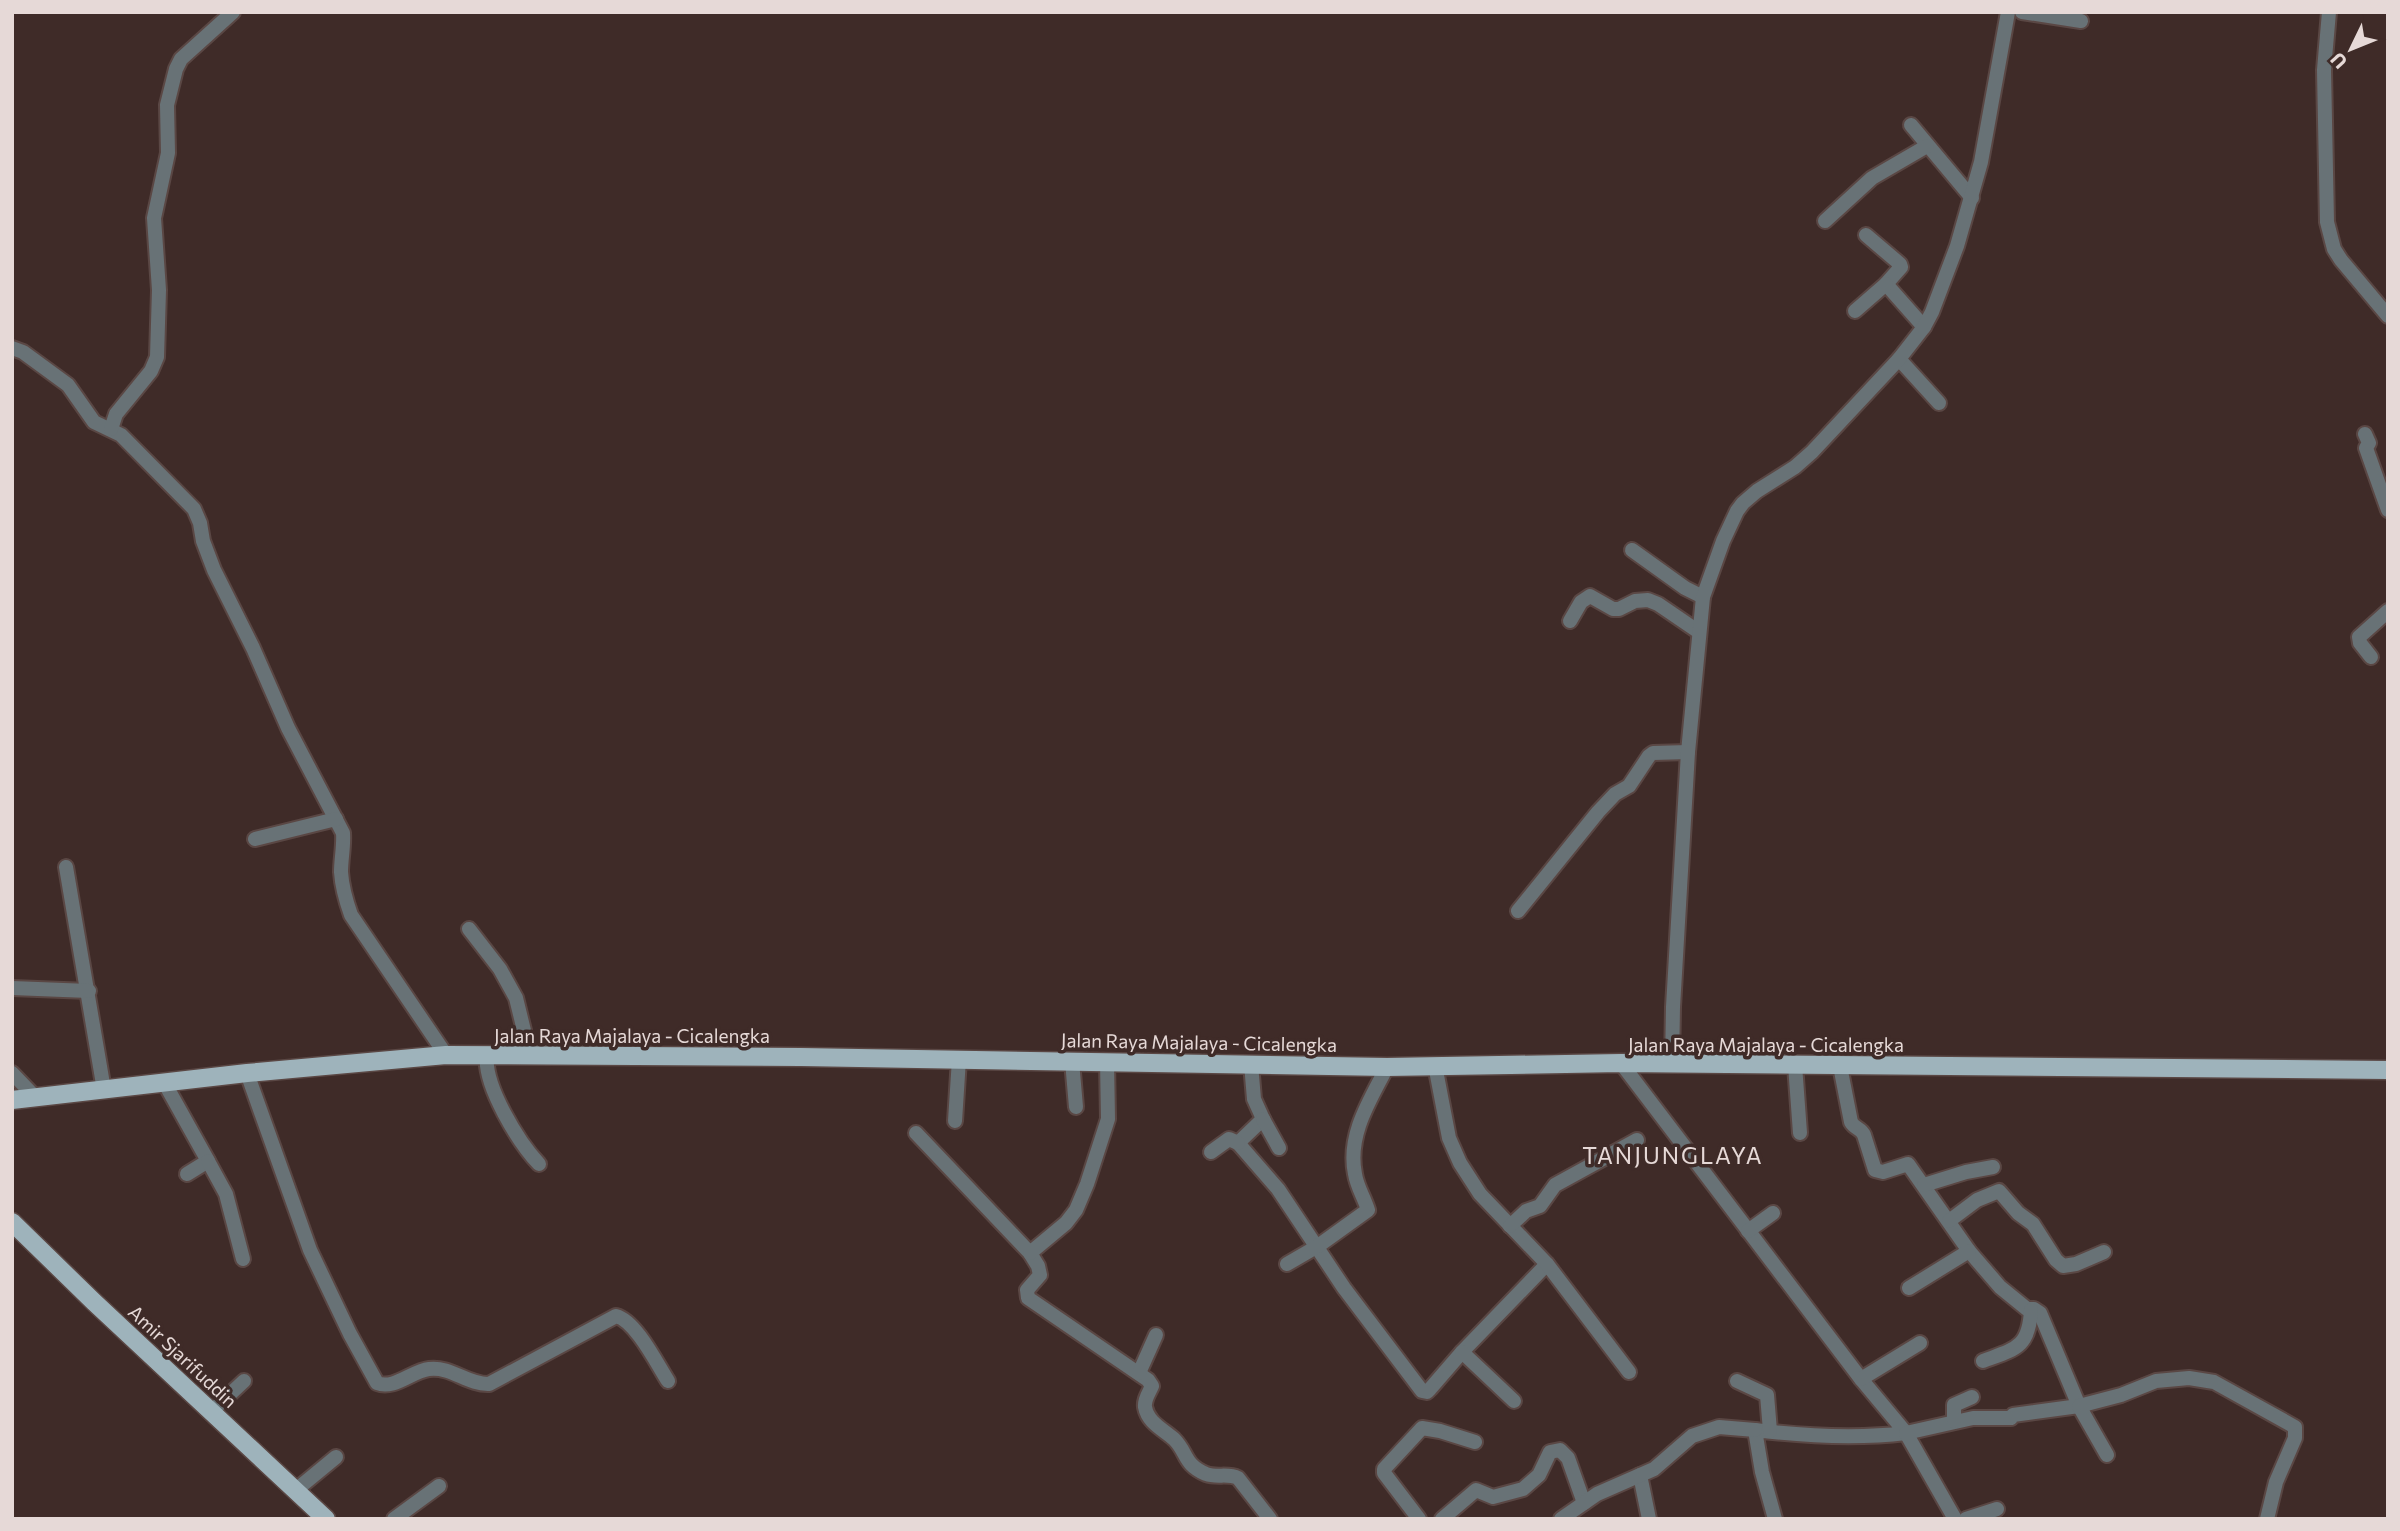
<svg xmlns="http://www.w3.org/2000/svg" width="2400" height="1531" font-family="Commissioner,sans-serif">
<style>
.lines{fill:none;stroke-linecap:round;stroke-linejoin:round}
.minor-casing{stroke:#5a4744;stroke-width:18}
.major-casing{stroke:#5a4744;stroke-width:21}
.minor{stroke:#687276;stroke-width:14}
.major{stroke:#9eb3bb;stroke-width:18}
.labels{text-anchor:middle;dominant-baseline:central;stroke-width:7;stroke-linejoin:round;paint-order:stroke}
.street-label{font-size:19px;fill:#e6d9d7;stroke:#3f2b28}
.quarter-label{font-size:23px;letter-spacing:2px;fill:#e6d9d7;stroke:#3f2b28}
</style>
<rect width="100%" height="100%" fill="#3f2b28"/>
<g class="lines">
<!-- minor casing -->
<g class="minor-casing">
<g id="minor">
<polyline points="2022,12 2081,21"/>
<polyline points="2329,12 2324,70 2327,222 2334,249 2341,260 2388,316"/>
<polyline points="1911,125 1972,198"/>
<polyline points="1825,221 1872,178 1927,146"/>
<polyline points="1866,235 1900,264 1901,267 1886,284 1924,327"/>
<polyline points="1855,311 1886,284"/>
<path d="M12,348L23,352L68,385L94,422L121,435L194,509L200,523L203,541L214,570L253,648L288,728L343,833C344,846 341,859 341,872C342,887 346,901 351,915L446,1055"/>
<polyline points="1899,359 1939,403"/>
<polyline points="111,429 116,414 151,371 157,357 159,290 154,218 168,153 167,105 176,69 181,59 233,12"/>
<polyline points="2365,434 2369,443 2366,448 2388,510"/>
<polyline points="1632,550 1685,588 1703,597"/>
<polyline points="1570,621 1581,602 1590,596 1613,609 1619,609 1635,601 1648,600 1658,604 1699,632"/>
<polyline points="2371,657 2360,643 2359,637 2388,611"/>
<polyline points="255,839 336,819"/>
<polyline points="66,867 104,1090"/>
<polyline points="1518,911 1598,812 1615,794 1629,786 1649,756 1653,753 1688,752"/>
<polyline points="469,929 500,969 516,998 530,1055"/>
<polyline points="12,988 89,991"/>
<path d="M487,1055C483,1085 519,1143 539,1164"/>
<polyline points="1072,1061 1076,1107"/>
<path d="M1621,1063L1861,1379L1906,1433C1856,1439 1804,1436 1755,1430L1762,1472L1775,1519"/>
<polyline points="1251,1064 1254,1099 1263,1119 1238,1143 1278,1189 1344,1288 1422,1391 1427,1392 1430,1389 1462,1352 1547,1264"/>
<polyline points="1672,1064 1673,1007 1688,752 1703,597 1723,541 1737,511 1743,503 1757,491 1795,467 1812,452 1899,359 1924,327 1932,312 1957,246 1981,162 2008,12"/>
<polyline points="1435,1065 1449,1138 1460,1163 1480,1194 1547,1264 1629,1372"/>
<polyline points="1795,1065 1800,1133"/>
<path d="M1840,1066L1851,1122C1855,1129 1861,1128 1864,1135L1875,1170L1883,1172L1908,1164L1969,1251L2000,1287L2027,1309H2034L2040,1313L2079,1406L2013,1415L2011,1418H1973L1906,1433L1955,1519"/>
<polyline points="12,1073 36,1098"/>
<path d="M247,1073L310,1250L350,1334L377,1383C394,1390 412,1371 429,1369C451,1366 468,1385 489,1384L616,1316C636,1321 657,1364 668,1381"/>
<polyline points="164,1082 208,1161 187,1174"/>
<polyline points="1263,1119 1279,1148"/>
<polyline points="955,1121 959,1059"/>
<path d="M916,1133L1030,1253L1038,1266L1040,1275L1027,1290L1028,1298L1148,1380L1152,1386C1149,1393 1144,1399 1145,1407C1148,1423 1163,1429 1174,1439C1188,1453 1183,1464 1206,1474C1217,1478 1228,1473 1238,1478L1270,1519"/>
<polyline points="1211,1152 1229,1139 1238,1143"/>
<polyline points="208,1161 226,1194 243,1259"/>
<polyline points="1924,1185 1966,1172 1993,1167"/>
<polyline points="1949,1221 1977,1200 1999,1191 2018,1213 2033,1224 2056,1260 2063,1266 2076,1264 2104,1252"/>
<polyline points="1510,1226 1526,1211 1540,1206 1555,1185 1637,1140"/>
<polyline points="1748,1231 1773,1213"/>
<polyline points="1030,1253 1066,1223 1076,1210 1087,1184 1108,1119 1107,1061"/>
<path d="M1287,1264L1318,1246L1368,1210C1364,1197 1357,1187 1355,1174C1347,1135 1370,1100 1387,1067"/>
<polyline points="1909,1288 1969,1251"/>
<polyline points="1462,1352 1514,1401"/>
<path d="M1983,1361C2015,1349 2029,1348 2031,1310"/>
<polyline points="1139,1373 1156,1335"/>
<polyline points="1861,1379 1920,1343"/>
<polyline points="1737,1381 1767,1395 1770,1431"/>
<polyline points="212,1411 244,1381"/>
<polyline points="1954,1421 1954,1405 1972,1397"/>
<polyline points="2107,1455 2079,1406 2121,1395 2156,1381 2189,1378 2214,1382 2295,1427 2295,1438 2276,1482 2267,1519"/>
<polyline points="1640,1475 1649,1519"/>
<polyline points="296,1490 336,1457"/>
<polyline points="394,1519 439,1486"/>
<polyline points="1419,1519 1384,1473 1384,1469 1422,1428 1440,1431 1475,1442"/>
<polyline points="1442,1519 1476,1490 1493,1497 1523,1489 1539,1475 1550,1452 1560,1450 1568,1458 1584,1503"/>
<polyline points="1561,1519 1597,1494 1654,1469 1692,1436 1719,1427 1755,1430"/>
<polyline points="1966,1519 1997,1509"/>
</g>
</g>
<!-- major casing -->
<g class="major-casing">
<g id="major">
<polyline points="12,1100 247,1073 446,1055 801,1057 1387,1067 1621,1063 2388,1070"/>
<polyline points="12,1222 94,1302 326,1519"/>
</g>
</g>
<!-- minor -->
<use href="#minor" class="minor"/>
<!-- major -->
<use href="#major" class="major"/>
</g>
<g class="labels">
<!-- street labels -->
<g class="street-label">
<text x="632" y="1035">Jalan Raya Majalaya - Cicalengka</text>
<text transform="translate(1199 1042) rotate(1)">Jalan Raya Majalaya - Cicalengka</text>
<text x="1766" y="1044">Jalan Raya Majalaya - Cicalengka</text>
<text transform="translate(183 1356) rotate(43)">Amir Sjarifuddin</text>
</g>
<!-- quarter labels -->
<g class="quarter-label">
<text x="1673" y="1155">TANJUNGLAYA</text>
</g>
</g>
<!-- border -->
<rect width="2400" height="1531" fill="none" stroke="#e6d9d7" stroke-width="28"/>
<!-- north arrow -->
<g transform="translate(2351 49) rotate(227)" stroke="#3f2b28" stroke-width="5" paint-order="stroke">
<path d="M0-5L12 26L0 18L-12 26Z" fill="#e6d9d7"/>
<text y="-10" font-size="19" font-weight="bold" text-anchor="middle" fill="#e6d9d7">U</text>
</g>
</svg>
